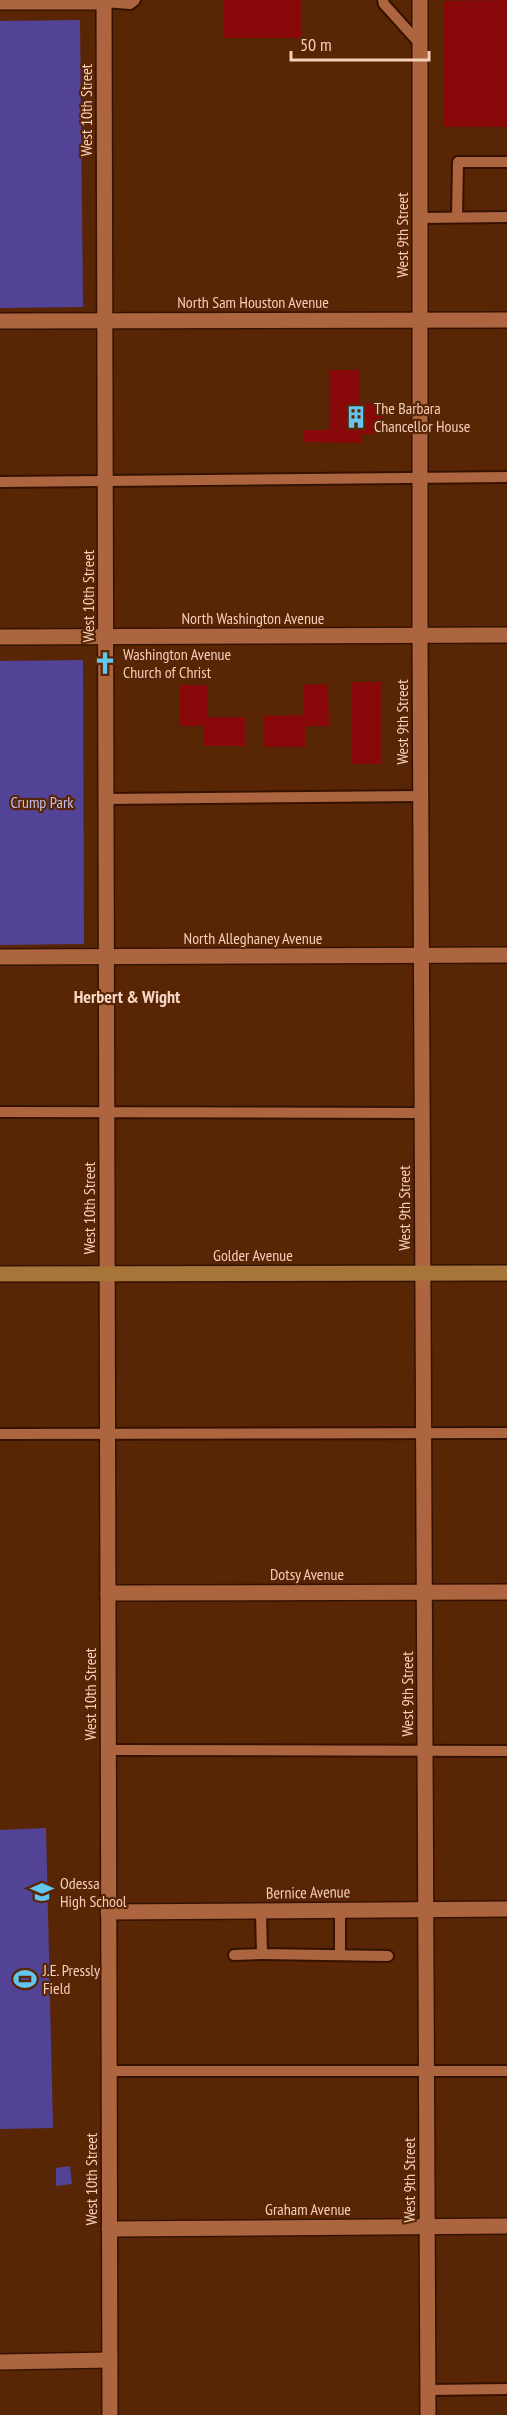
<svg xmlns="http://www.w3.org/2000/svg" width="507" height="2415" font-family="'PT Sans Narrow',sans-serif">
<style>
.green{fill:#524397}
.building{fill:#89090b}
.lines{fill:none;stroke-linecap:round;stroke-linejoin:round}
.service-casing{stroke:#351200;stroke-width:14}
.minor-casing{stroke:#351200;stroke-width:18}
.tertiary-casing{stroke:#351200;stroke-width:18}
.secondary-casing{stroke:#351200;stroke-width:18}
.service{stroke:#ac653e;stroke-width:10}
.minor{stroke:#ac653e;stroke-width:15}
.tertiary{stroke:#ac653e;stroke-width:15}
.secondary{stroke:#a7753a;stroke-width:15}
.labels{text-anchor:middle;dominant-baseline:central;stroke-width:4.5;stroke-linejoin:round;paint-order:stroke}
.street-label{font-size:16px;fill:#f6ceba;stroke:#582605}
.poi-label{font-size:16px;fill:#f6ceba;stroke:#582605;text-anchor:start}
.park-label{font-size:16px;fill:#c2bef3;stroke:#582605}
.neighbourhood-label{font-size:18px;font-weight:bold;fill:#f7d7c6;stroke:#582605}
</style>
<rect width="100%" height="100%" fill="#582605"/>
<!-- green -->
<g class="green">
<polygon points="80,20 83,307 0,308 0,21"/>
<polygon points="83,660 84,944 0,945 0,661"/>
<polygon points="46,1828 53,2128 0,2129 0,1830"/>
<polygon points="70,2166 72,2184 56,2186 56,2168"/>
</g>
<!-- building -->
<g class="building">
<polygon points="224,0 301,0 301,38 223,38"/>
<polygon points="507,0 507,127 443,127 443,1"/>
<polygon points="330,370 360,370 359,403 383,404 382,434 361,434 361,443 303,442 304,430 329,430"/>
<rect x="352" y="682" width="29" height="82"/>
<polygon points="328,684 329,726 306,726 306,747 263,747 263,716 304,715 304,685"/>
<polygon points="179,685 207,685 207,717 245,717 245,746 203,746 204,726 179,726"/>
</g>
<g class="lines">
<!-- service casing -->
<g class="service-casing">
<g id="service">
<polyline points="383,0 384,4 420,44"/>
<polyline points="104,2 130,4 135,0"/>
<polyline points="457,217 458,162 507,162"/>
<polyline points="420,218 507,217"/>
<polyline points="0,482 507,477"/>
<polyline points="106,799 421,796"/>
<polyline points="0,1112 422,1113"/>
<polyline points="0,1434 507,1433"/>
<polyline points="108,1750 507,1751"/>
<polyline points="261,1911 262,1954 388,1956"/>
<polyline points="234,1955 262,1954"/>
<polyline points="340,1955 340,1910"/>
<polyline points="109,2071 507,2071"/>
<polyline points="428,2390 507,2389"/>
</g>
</g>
<!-- minor casing -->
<g class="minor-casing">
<g id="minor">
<polyline points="420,0 420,635 428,2415"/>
<polyline points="0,2 104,2"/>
<polyline points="0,321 507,320"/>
<polyline points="0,637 507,635"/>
<polyline points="0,957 507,955"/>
<polyline points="108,1593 507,1592"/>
<polyline points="108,1912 507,1909"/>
<polyline points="109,2229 507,2226"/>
<polyline points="0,2362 110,2360"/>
</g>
</g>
<!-- tertiary casing -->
<g class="tertiary-casing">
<polyline id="tertiary" points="104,0 110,2415"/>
</g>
<!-- secondary casing -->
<g class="secondary-casing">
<polyline id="secondary" points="0,1274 507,1273"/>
</g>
<!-- service -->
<use href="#service" class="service"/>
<!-- minor -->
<use href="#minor" class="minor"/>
<!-- tertiary -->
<use href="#tertiary" class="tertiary"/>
<!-- secondary -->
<use href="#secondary" class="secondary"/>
</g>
<!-- icons -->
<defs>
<g id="building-bare" transform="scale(1.8)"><path d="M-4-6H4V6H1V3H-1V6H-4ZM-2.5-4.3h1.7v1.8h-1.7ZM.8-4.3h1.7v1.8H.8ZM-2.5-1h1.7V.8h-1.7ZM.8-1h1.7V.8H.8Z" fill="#64c5ee" stroke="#582605" stroke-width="2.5" paint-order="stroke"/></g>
<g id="church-bare" transform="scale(1.8)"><path d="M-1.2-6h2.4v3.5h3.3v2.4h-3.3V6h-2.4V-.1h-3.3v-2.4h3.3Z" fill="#64c5ee" stroke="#582605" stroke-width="2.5" paint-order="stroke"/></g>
<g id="school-bare" transform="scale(1.8)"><path d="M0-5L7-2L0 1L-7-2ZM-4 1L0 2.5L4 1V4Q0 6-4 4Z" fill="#64c5ee" stroke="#582605" stroke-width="2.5" paint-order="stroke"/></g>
<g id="stadium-bare" transform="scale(1.8)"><path d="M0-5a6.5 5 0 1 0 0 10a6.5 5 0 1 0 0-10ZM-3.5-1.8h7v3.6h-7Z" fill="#64c5ee" stroke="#582605" stroke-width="2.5" paint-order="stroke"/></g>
</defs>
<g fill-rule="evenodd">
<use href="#building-bare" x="356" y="417"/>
<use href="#church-bare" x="105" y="663"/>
<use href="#school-bare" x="42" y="1892"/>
<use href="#stadium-bare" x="25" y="1979"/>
</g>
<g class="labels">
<!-- street labels -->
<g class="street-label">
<text transform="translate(86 110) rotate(-90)">West 10th Street</text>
<text transform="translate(402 235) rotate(-90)">West 9th Street</text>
<text x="253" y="302">North Sam Houston Avenue</text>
<text transform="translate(88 596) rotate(-90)">West 10th Street</text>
<text x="253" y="618">North Washington Avenue</text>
<text transform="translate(402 722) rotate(-90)">West 9th Street</text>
<text x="253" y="938">North Alleghaney Avenue</text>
<text transform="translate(89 1208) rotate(-90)">West 10th Street</text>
<text transform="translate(404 1208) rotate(-90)">West 9th Street</text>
<text x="253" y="1255">Golder Avenue</text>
<text x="307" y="1574">Dotsy Avenue</text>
<text transform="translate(90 1694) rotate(-90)">West 10th Street</text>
<text transform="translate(407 1694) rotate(-90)">West 9th Street</text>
<text transform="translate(308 1892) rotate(-1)">Bernice Avenue</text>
<text transform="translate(91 2179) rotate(-90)">West 10th Street</text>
<text transform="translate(409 2180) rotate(-90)">West 9th Street</text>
<text x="308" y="2209">Graham Avenue</text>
</g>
<!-- poi labels -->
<g class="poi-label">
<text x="374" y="408">The Barbara<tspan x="374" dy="18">Chancellor House</tspan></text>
<text x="123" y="654">Washington Avenue<tspan x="123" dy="18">Church of Christ</tspan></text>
<text x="60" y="1883">Odessa<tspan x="60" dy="18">High School</tspan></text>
<text x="43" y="1970">J.E. Pressly<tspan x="43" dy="18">Field</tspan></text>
</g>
<!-- park labels -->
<g class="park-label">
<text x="42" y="802">Crump Park</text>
</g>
<!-- neighbourhood labels -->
<g class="neighbourhood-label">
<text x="127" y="996">Herbert &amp; Wight</text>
</g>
</g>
<!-- scale -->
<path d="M291 51v9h138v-9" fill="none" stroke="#f6ceba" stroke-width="3"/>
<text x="300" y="51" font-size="18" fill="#f6ceba" stroke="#582605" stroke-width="4.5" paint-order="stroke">50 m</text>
</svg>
